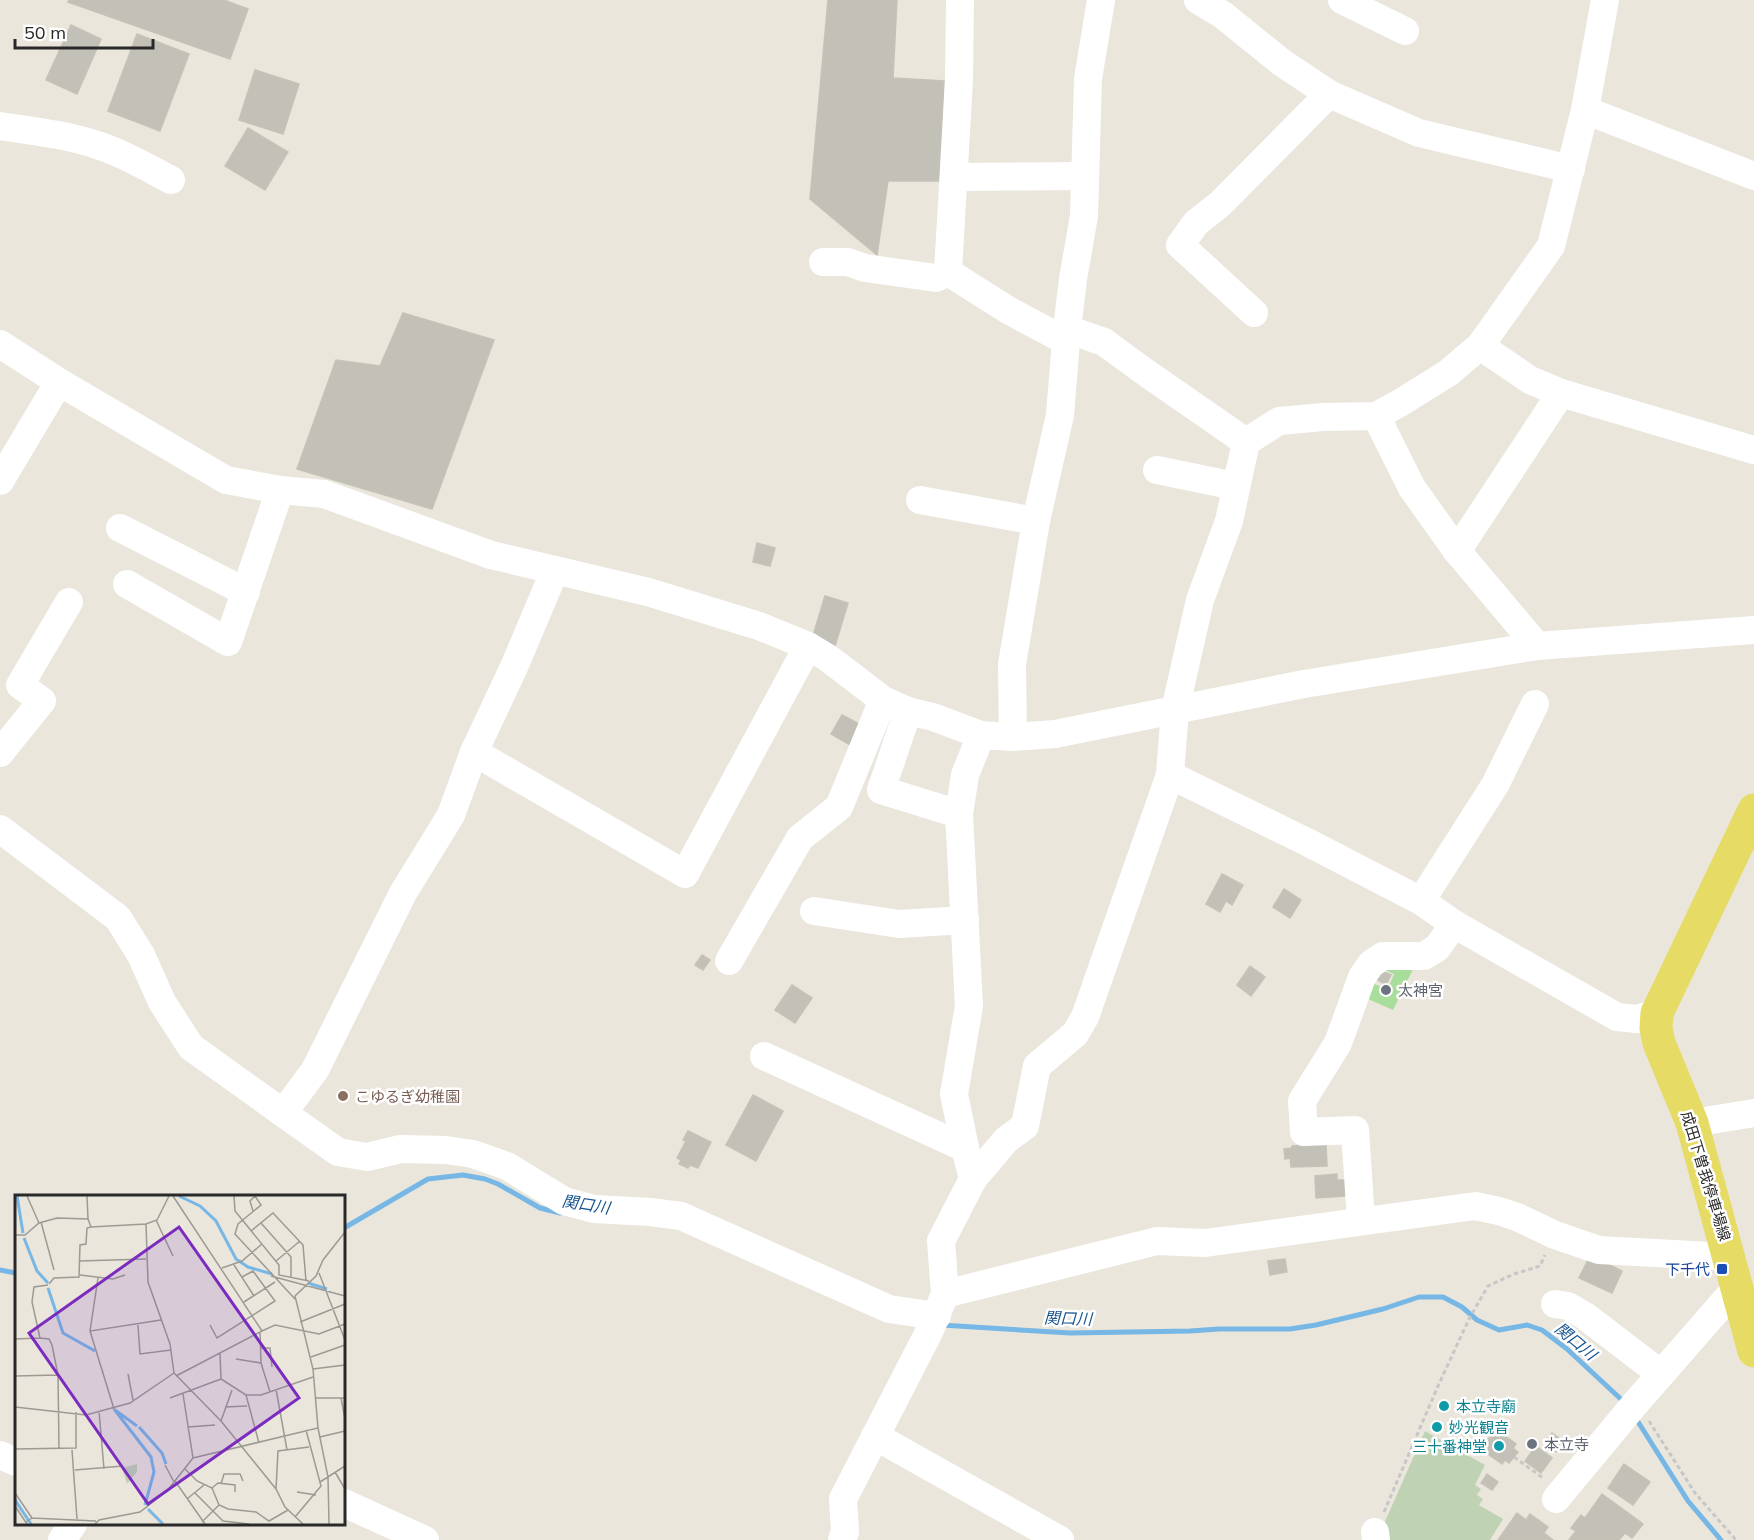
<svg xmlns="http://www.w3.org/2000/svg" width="1754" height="1540" font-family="Mulish,'Noto Sans JP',sans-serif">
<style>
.green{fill:#a9dd9c}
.cemetery{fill:#bfd3b4}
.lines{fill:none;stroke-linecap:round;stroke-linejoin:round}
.stream{stroke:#76b7e6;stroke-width:5}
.building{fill:#c3c0b7;stroke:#c5c2b6;stroke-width:1.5}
.path{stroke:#c7c7c7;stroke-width:3;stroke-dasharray:4.5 3;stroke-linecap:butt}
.minor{stroke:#fff;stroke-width:28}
.major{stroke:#e6db65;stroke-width:33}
.worship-dot{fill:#6b7280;stroke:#fff;stroke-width:2}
.education-dot{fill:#8d6e63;stroke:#fff;stroke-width:2}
.transit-dot{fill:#1a4fb4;stroke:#fff;stroke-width:2}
.culture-dot{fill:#0f9aa8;stroke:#fff;stroke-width:2}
.labels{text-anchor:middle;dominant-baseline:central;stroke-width:5;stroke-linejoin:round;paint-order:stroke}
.worship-label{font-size:15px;fill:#5b616d;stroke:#fff;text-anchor:start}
.education-label{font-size:15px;fill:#785e54;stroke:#fff;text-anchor:start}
.street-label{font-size:15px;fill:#292929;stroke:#fff}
.transit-label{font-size:15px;fill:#164399;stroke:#fff;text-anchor:end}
.culture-label{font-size:15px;fill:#0d838f;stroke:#fff;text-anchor:start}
.water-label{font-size:16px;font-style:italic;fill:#175490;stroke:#fff}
.inset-river{fill:none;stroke:#76b7e6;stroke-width:3}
.inset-road{fill:none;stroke:#9d9a94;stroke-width:1.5}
.view{fill:#7b2cbf;fill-opacity:0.15;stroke:#7b2cbf;stroke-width:3}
.inset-edge{fill:none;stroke:#292929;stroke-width:3}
</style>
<rect width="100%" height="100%" fill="#eae6dc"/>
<!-- green -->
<polygon class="green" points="1415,965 1393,1010 1368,999 1374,984 1388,989 1394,974 1380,968"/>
<!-- cemetery -->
<polygon class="cemetery" points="1425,1431 1485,1465 1475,1485 1481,1489 1477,1495 1483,1499 1479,1505 1503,1519 1490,1540 1385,1540 1383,1526"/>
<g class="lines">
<!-- stream -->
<g class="stream">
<polyline points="344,1228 428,1179 463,1175 485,1179 498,1184 540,1208 560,1213"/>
<polyline points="0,1270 16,1273"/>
<polyline points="941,1325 1070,1333 1190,1331 1219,1329 1290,1329 1316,1325 1383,1309 1419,1297 1443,1297 1462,1307 1477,1320 1499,1330 1527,1325 1542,1330 1567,1349 1624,1402"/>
<polyline points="1635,1417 1688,1501 1721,1540"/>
</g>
</g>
<!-- building -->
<g class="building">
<polygon points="69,0 224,0 248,9 230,59 68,2"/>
<polygon points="828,0 897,0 893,78 944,81 940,181 888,181 877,255 810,199"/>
<polygon points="71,25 101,39 77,94 46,80"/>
<polygon points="137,34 189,54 160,131 108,111"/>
<polygon points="255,70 299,84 283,134 239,120"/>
<polygon points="248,128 288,152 265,190 225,166"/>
<polygon points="403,313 494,340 432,509 297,469 336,360 380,366"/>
<polygon points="757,543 775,548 770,566 753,562"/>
<polygon points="825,596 848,603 835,646 812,639"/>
<polygon points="842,715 863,726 852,746 831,734"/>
<polygon points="1222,874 1243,885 1232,905 1226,901 1220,912 1206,904"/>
<polygon points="1284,889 1301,900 1290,918 1273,907"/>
<polygon points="702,955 710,960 703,970 695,965"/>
<polygon points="1250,966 1265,977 1251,996 1237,985"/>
<polygon points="1379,970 1391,975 1386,985 1376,979"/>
<polygon points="792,985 812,998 795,1023 775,1010"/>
<polygon points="753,1095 783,1111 756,1161 726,1145"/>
<polygon points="688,1131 711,1142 698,1168 690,1165 688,1168 679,1164 681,1160 677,1158 686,1141 683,1140"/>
<polygon points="1326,1144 1327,1166 1291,1167 1290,1158 1285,1159 1284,1149 1292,1148 1292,1146"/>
<polygon points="1337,1174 1337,1180 1344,1180 1345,1196 1316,1198 1315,1176"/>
<polygon points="1589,1258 1603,1265 1604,1262 1622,1271 1612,1293 1579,1278"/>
<polygon points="1285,1259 1287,1272 1270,1275 1268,1261"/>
<polygon points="1496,1429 1516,1444 1513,1448 1518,1452 1509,1463 1505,1460 1502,1464 1481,1449"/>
<polygon points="1552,1433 1564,1442 1556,1452 1545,1442"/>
<polygon points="1536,1446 1552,1458 1541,1473 1525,1461"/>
<polygon points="1624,1464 1650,1482 1633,1505 1608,1488"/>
<polygon points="1487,1474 1498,1482 1492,1490 1481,1483"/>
<polygon points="1602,1494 1643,1524 1632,1538 1625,1533 1619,1540 1569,1540 1576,1531 1571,1528 1581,1515 1585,1518"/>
<polygon points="1517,1513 1526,1520 1530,1514 1548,1527 1544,1533 1553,1540 1498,1540"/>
</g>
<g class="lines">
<!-- path -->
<g class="path">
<polyline points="1649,1421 1695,1493 1736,1540"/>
<polyline points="1514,1457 1543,1478"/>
<polyline points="1384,1512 1438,1386 1469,1319 1488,1286 1514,1274 1540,1266 1545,1255"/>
</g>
<!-- minor -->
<g class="minor">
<polyline points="1198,0 1223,15 1281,62 1329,94 1419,133 1571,169"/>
<polyline points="1342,0 1405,31"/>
<polyline points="1585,110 1754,176"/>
<path d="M0,126C34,131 68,135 100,146C125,154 148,168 171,180"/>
<polyline points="954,177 1085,176"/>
<polyline points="823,262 848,262 865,268 936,278 948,272 959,80 960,0"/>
<polyline points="948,272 1008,310 1066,341"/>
<polyline points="1254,313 1180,245 1196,223 1220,204 1329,94"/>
<polyline points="1067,329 1104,342 1145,372 1246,442 1279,421 1323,417 1376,416 1400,403 1448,373 1480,346 1551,246 1585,110 1605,0"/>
<polyline points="0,344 59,382 226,480 280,490 324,494 491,555 648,592 759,626 808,646 828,658 883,700 908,711 933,717 981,735 1013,737 1055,734 1304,684 1537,646 1754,630"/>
<polyline points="1480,346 1530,380 1561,393 1754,450"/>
<polyline points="1376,416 1412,488 1457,551 1537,646"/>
<polyline points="1157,470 1235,486"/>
<polyline points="0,481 59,382"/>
<polyline points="920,500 1036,521"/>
<polyline points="120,528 246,592"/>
<polyline points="1457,551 1561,393"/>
<polyline points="555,570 514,667 474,752 451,815 403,893 315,1070 283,1113 338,1152 367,1157 401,1149 446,1150 473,1154 507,1166 564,1201 594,1209 650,1212 681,1216 889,1309 937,1316"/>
<polyline points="127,584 228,642 280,490"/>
<polyline points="908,711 881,790 959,814"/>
<polyline points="1013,737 1012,664 1036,521 1060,415 1067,329 1073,279 1084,216 1088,79 1101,0"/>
<polyline points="474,752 685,874 808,646"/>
<polyline points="0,753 42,701 20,685 69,602"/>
<polyline points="1170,775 1307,842 1421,901 1454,924 1617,1017 1637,1019 1657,1013"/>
<polyline points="0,829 118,918 141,955 162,1002 191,1047 283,1113"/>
<polyline points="1421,901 1495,785 1535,704"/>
<polyline points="814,911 899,924 965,920"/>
<polyline points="729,961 800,838 839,807 883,700"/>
<polyline points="764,1056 965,1148"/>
<polyline points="1692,1123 1754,1113"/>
<polyline points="973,1179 1006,1140 1025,1126 1037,1066 1075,1034 1085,1017 1170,775 1175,710 1200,600 1229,521 1246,442"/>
<polyline points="1361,1221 1355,1130 1304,1132 1302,1101 1338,1043 1362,977 1371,964 1383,956 1424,956 1437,948 1454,924"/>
<polyline points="945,1294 1157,1241 1205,1243 1475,1206 1499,1211 1517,1217 1555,1235 1599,1250 1730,1257"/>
<polyline points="1555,1304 1568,1306 1585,1316 1661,1374"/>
<polyline points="875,1436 1060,1540"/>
<polyline points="0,1455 16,1462"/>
<polyline points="1556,1499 1634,1405 1738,1286"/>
<polyline points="344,1503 425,1540"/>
<polyline points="1375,1532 1376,1540"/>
<polyline points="62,1540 73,1524"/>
<polyline points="842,1540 845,1532 843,1499 929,1332 945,1294 941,1241 973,1179 965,1148 954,1094 969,1006 959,814 965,775 981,735"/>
</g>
<!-- major -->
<polyline class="major" points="1754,810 1657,1013 1656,1028 1659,1043 1692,1123 1754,1351"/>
</g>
<!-- markers -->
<g class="worship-dot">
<circle cx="1386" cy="990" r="6"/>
<circle cx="1532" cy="1444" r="6"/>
</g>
<circle class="education-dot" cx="343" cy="1096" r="6"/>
<rect class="transit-dot" x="1716" y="1263" width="12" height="12" rx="3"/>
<g class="culture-dot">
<circle cx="1444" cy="1406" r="6"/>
<circle cx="1437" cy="1427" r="6"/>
<circle cx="1499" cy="1446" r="6"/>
</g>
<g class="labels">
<!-- worship labels -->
<g class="worship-label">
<text x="1398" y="990">太神宮</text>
<text x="1544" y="1444">本立寺</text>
</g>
<!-- education labels -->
<g class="education-label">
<text x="355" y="1096">こゆるぎ幼稚園</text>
</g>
<!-- street labels -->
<g class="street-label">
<text transform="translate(1706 1176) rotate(73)">成田下曽我停車場線</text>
</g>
<!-- transit labels -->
<g class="transit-label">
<text x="1710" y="1269">下千代</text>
</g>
<!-- culture labels -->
<g class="culture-label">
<text x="1456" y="1406">本立寺廟</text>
<text x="1449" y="1427">妙光観音</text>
<text x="1487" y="1446" text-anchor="end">三十番神堂</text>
</g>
<!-- water labels -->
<g class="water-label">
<text transform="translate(586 1204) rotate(9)">関口川</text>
<text transform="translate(1068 1318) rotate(2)">関口川</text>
<text transform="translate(1576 1341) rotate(40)">関口川</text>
</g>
</g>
<!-- overview -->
<g transform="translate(15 1195)">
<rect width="330" height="330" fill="#eae6dc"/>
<path d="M122,269V277L112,289L107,273Z" fill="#bfd3b4"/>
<path class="inset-river" d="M2,1L8,38M164,1L185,11L201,26L221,64L233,72L257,79M9,43L22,76L33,88M293,88L312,94M33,93L48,138L80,156M99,214L136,262L139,277L130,310M100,215L122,231M124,232L147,258L151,269M0,305L16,329M133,314L148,329"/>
<path class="inset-road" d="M12,1L24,28M72,1L73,24M158,1L247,136L260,130L304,139L330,129M219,1L220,16L264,70V80L294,86M238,16L235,6L240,1L246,10L223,29L220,39L280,104M141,25L158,61M26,27L39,75M246,28L276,62V83M131,29L133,87L155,149L159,178L206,226L261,294L270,312L288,329M236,36L258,18L288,50L291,86M0,40H10L24,28L42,23L73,24L76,32L131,29L142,25L154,1M64,66L131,64M261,66L285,46M219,70L239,101M207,73L227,66L247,49M304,78L330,145M65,80L98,84L110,80M256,81L330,101M34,89L39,83L64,82L65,50L71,49L72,33L76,32M33,90L19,92L17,107L25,143L34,144L37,150L43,180L44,253M229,107L260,87M285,127L330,109M123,130L125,159L156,155M195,130L202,143L260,106L238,76L227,82M75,136L83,83M245,137L246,168L255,197M0,144L25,143M246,153H255L257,172M205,159L206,184L231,200H246L298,182M296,162L330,150M221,164L246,168M298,174L330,170M113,179L118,205M0,181L43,180M161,181L247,136M261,194L272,255M168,199L178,263M231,200L244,248M155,203L206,184M300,203H330M326,203L330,224M0,212L71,220L115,208L159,178M210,212L232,211M99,214L75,136L146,125M84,216L89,274M206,226L217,195M173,232L200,230M303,233L313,282L314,329M305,242L330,236M0,254L61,253V217M57,255L62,324M150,270L159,287M170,274L182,286L197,293L204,310L213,314L241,317L254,326L273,315M60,275L108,271M320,277L330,294M160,286L190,329M305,287L330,271M206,289L209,279H225L228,286M197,293L203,288L220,290V297M261,294L263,256L294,252M282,297L301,300M0,298L17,323M180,298L208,326L234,329M172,304L189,290M0,311L12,329M280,322L306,291L291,235M11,327L17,323L81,326M187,327L204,310M80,329L84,325L125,317L152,296L178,263L303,233L298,174L280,101L301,81L308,65L330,37"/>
<path class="view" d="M164,32L284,203L133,309L14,138Z"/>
<rect width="330" height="330" class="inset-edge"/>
</g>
<!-- scale -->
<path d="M15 39v9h138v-9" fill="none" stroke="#292929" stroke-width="3"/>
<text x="24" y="39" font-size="18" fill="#292929" stroke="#ffffff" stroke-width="4.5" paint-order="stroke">50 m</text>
</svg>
